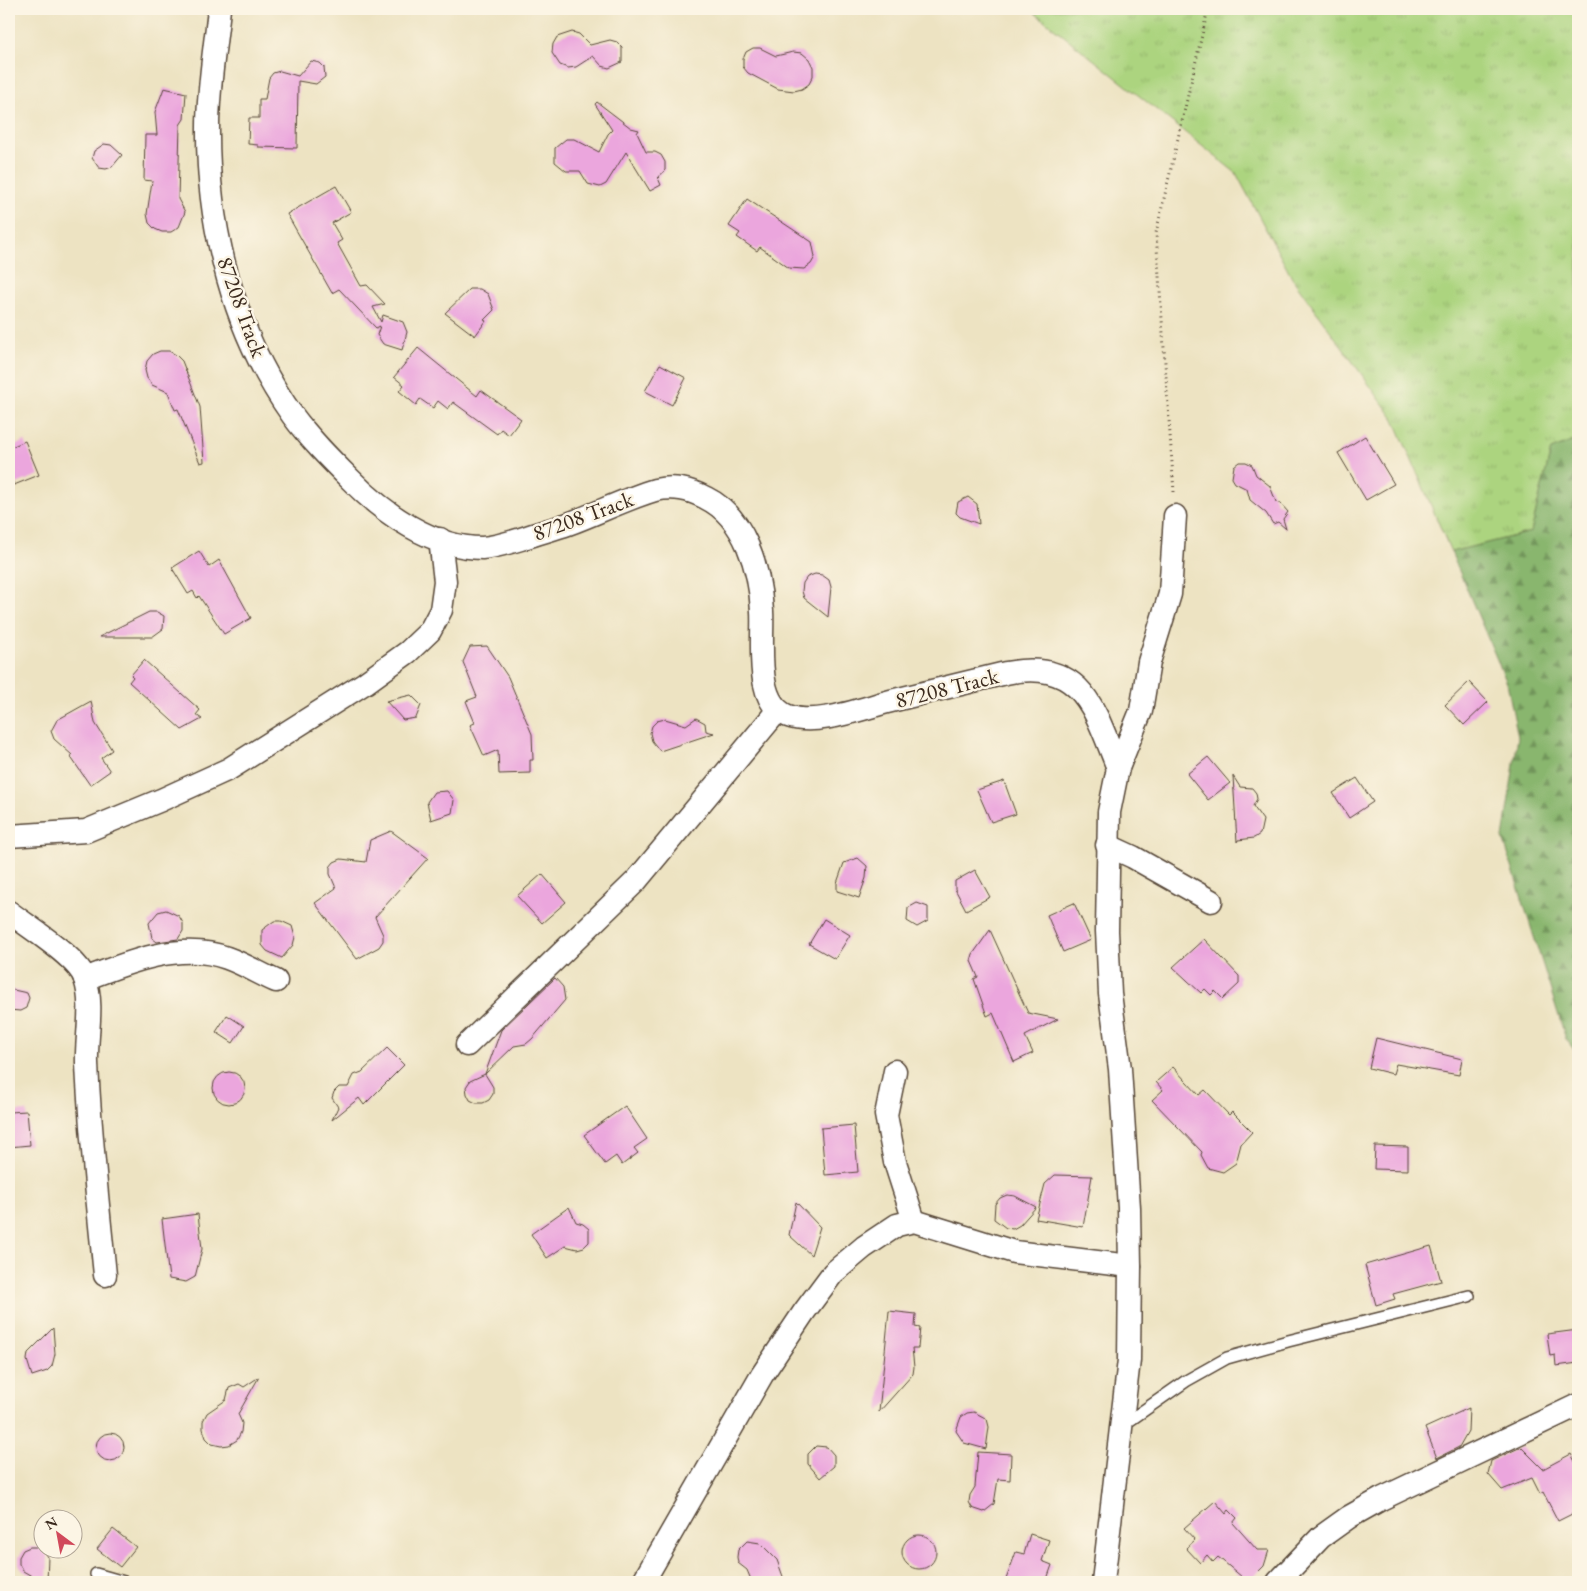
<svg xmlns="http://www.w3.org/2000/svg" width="1587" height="1591" font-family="'EB Garamond',serif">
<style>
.grass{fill:url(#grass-tufts);stroke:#747f4e}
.forest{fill:url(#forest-firs);stroke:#627046}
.building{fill:#eba6dd}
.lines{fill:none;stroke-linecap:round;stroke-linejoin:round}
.service-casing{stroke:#564637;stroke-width:14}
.minor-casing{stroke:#564637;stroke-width:25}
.path{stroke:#564637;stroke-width:3;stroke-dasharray:1 4;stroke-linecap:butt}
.service{stroke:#fff;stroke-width:11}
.minor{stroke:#fff;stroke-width:22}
.labels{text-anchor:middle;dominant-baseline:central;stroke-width:5;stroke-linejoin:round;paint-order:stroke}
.street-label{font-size:22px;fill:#3b2a1e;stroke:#fcf5e5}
</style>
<defs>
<pattern id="grass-tufts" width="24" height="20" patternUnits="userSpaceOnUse" patternTransform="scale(1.25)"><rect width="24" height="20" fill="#acd47f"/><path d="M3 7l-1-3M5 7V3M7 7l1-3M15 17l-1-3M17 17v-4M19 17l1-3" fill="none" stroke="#95b66d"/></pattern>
<pattern id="forest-firs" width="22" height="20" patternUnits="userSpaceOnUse" patternTransform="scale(1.25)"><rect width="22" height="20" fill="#89b66e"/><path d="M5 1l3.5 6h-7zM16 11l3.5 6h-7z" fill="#71945a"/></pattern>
</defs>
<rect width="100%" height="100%" fill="#fcf5e5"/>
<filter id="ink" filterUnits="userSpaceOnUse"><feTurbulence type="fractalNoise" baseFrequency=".02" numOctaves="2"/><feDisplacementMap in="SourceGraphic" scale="10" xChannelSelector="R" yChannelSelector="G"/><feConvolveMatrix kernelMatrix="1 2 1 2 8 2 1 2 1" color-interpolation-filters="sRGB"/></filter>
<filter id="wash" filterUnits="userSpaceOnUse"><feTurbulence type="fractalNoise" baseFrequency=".0096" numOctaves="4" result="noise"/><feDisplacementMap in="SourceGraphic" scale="20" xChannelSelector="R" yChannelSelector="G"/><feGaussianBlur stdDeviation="1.12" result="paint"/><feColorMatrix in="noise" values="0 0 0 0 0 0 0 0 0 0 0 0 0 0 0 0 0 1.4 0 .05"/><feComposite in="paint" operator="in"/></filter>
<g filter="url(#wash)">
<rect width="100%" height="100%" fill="#ede3c2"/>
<!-- grass -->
<polygon class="grass" points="1030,9 1578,9 1578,440 1551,450 1531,532 1451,552 1394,419 1292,278 1236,173"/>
<!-- forest -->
<polygon class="forest" points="1576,440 1578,440 1578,1055 1566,1039 1503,838 1518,737 1507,683 1451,552 1531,532 1551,450"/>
<g id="blocks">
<!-- building -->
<g class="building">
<polygon points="572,32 579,34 590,45 610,40 617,42 622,47 622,62 609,68 602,66 593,56 576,67 568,68 560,65 552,53 553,44 557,37"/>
<polygon points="753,48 760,48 776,56 793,52 802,53 809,59 813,67 813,76 809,84 802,89 794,91 778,89 748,73 743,67 743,59 746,52"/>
<polygon points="311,61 320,63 324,67 325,77 316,84 298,81 297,148 258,147 258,145 248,144 249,118 259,118 259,99 265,99 269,78 273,73 280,71 298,76"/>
<polygon points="164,88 186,93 184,119 180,125 178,199 185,212 179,227 171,232 162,232 155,229 149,223 147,214 152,181 144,180 145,135 157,135 155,112"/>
<polygon points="597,102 631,128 639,130 637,133 646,152 655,152 661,155 665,162 665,170 658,178 661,185 650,191 626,152 606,184 600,187 588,184 580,171 566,171 555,162 555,148 566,139 574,139 599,152 608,134 612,130 595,104"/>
<polygon points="104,144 111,145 122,155 112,167 106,169 99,168 92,158 94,151"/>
<polygon points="336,186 351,212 332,223 342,240 337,243 361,286 367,285 385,304 373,307 381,322 383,315 403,322 407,332 402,350 383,344 377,335 380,326 376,328 339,289 332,293 287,214"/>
<polygon points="747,199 812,242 815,257 811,264 804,269 789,268 760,247 757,251 737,237 740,233 729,226"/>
<polygon points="470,289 480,289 488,294 494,310 484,320 486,321 475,336 445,313"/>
<polygon points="418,348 477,396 481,390 521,419 509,435 501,429 497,434 453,402 448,409 438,401 433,408 420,399 416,405 399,391 404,385 394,377"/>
<polygon points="160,351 169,351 176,355 182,361 200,407 204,462 200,463 178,409 175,410 168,392 152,385 147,378 145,370 147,361 153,354"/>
<polygon points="660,364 686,378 672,405 645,391"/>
<polygon points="1365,436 1394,484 1366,500 1338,453"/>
<polygon points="25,441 39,475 14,485 9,473 9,448"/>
<polygon points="1246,462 1252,465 1256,475 1270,486 1276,502 1281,504 1288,512 1283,519 1286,529 1278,522 1273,524 1266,513 1250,500 1247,489 1235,483 1232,478 1234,466 1239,462"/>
<polygon points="968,497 977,504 979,524 960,517 956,513 958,502"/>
<polygon points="199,551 209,567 219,560 251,618 224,634 199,596 197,598 193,591 188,594 172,568"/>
<polygon points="815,574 822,575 829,580 831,587 828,617 804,598 802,591 803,583 807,577"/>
<polygon points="149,612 157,612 164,616 163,629 152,637 99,637"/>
<polygon points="487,646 508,677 532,734 533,760 530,760 530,773 499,774 498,750 484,756 470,725 475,723 466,701 477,697 463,662 470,647"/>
<polygon points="144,660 200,710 196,715 202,719 182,730 129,682 133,677 131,675"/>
<polygon points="1469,682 1488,702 1464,725 1445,705"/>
<polygon points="411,695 421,705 416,718 403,720 386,701"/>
<polygon points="91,701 95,723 112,750 101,758 110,771 90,785 70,756 72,755 54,739 51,731 57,720"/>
<polygon points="696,718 705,723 706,731 714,733 660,751 652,741 650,733 652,726 657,721 665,719 686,725"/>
<polygon points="1208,757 1230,783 1208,800 1187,774"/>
<polygon points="1233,776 1240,787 1252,788 1256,793 1257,799 1253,806 1263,820 1260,834 1254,838 1238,840 1237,842"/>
<polygon points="1357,778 1373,802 1349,818 1333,793"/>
<polygon points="1004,781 1016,814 991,822 977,790"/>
<polygon points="447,791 454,800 452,813 431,820 427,802 434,792"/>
<polygon points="391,831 428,858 375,917 383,935 383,941 379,947 357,959 315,903 336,888 330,874 330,867 334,862 341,859 366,862 370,840"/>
<polygon points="858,858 867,866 866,878 859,898 837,891 837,883 844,863"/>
<polygon points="975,870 990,897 966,910 955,889 955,881"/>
<polygon points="542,874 566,902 542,923 517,896"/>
<polygon points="917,903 928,907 928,921 917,927 907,921 908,908"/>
<polygon points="1074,903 1091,940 1063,952 1047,915"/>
<polygon points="166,910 179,916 183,923 183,931 178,939 157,942 152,938 149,923 158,912"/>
<polygon points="824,919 850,935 835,959 809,944"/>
<polygon points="274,921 281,921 292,926 295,937 293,945 282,958 267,951 262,945 262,930"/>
<polygon points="990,930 1028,1013 1058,1019 1025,1036 1033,1053 1014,1062 993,1013 987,1016 974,979 978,977 971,961 973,954"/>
<polygon points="1204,939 1239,976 1239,984 1223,999 1215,991 1211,995 1205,989 1201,993 1173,967"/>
<polygon points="555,978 563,987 565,1000 532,1039 526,1044 514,1046 485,1074 493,1087 493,1094 489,1100 483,1103 476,1103 470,1100 467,1094 466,1087 470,1081 485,1074 501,1030"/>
<polygon points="9,989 27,993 29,998 26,1008 20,1011 9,1010"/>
<polygon points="227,1015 244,1026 233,1043 216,1032"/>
<polygon points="1376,1038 1462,1059 1459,1075 1396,1064 1393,1074 1369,1068"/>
<polygon points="387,1048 404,1065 364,1105 359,1098 332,1120 338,1107 332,1098 334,1092 339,1087 348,1087 354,1075 362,1072"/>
<polygon points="1173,1067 1199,1095 1205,1090 1229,1115 1232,1112 1252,1132 1241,1144 1236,1163 1223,1172 1208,1168 1201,1155 1202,1152 1152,1100 1163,1090 1156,1082"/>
<circle cx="229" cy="1088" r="16"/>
<polygon points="625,1106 647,1139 634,1148 638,1153 622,1165 616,1156 605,1164 584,1135"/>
<polygon points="27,1111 30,1145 9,1147 9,1112"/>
<polygon points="854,1125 858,1172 825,1175 821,1128"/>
<polygon points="1375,1146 1408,1147 1408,1170 1374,1169"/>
<polygon points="1055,1175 1092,1176 1083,1227 1036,1219 1045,1184"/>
<polygon points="1007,1195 1015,1196 1036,1207 1020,1225 1013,1229 1006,1228 994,1219 995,1204 1000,1198"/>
<polygon points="796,1202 820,1227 811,1255 789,1235"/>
<polygon points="569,1207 576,1222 583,1224 589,1229 589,1242 584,1247 577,1249 565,1246 547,1258 531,1234"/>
<polygon points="198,1214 202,1249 195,1277 186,1282 169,1279 162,1219"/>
<polygon points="1431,1246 1441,1281 1393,1294 1395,1299 1376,1305 1365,1265"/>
<polygon points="889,1311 916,1314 915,1327 920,1328 918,1348 912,1348 914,1367 913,1374 879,1412"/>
<polygon points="53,1328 55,1354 52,1366 47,1371 32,1376 27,1360 28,1353"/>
<polygon points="1578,1330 1578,1363 1556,1366 1555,1355 1550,1356 1547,1334"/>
<polygon points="259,1377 238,1414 242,1423 241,1432 237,1440 229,1445 221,1446 212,1444 206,1438 203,1429 203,1421 207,1413 226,1400 229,1388 239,1384 244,1387"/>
<polygon points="1469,1408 1468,1431 1459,1447 1437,1458 1425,1428"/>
<polygon points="974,1412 987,1419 989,1427 986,1449 964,1443 956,1431 961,1417 967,1413"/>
<circle cx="110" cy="1447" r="14"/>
<polygon points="816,1446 827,1447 834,1455 834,1466 820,1478 808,1464 808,1454"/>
<polygon points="1521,1447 1543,1469 1571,1454 1578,1467 1578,1511 1558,1521 1543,1492 1540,1494 1532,1478 1502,1490 1488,1474 1491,1461"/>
<polygon points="978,1452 1011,1454 1010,1480 998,1479 994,1504 984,1512 972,1508 969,1502 970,1495 975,1487"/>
<polygon points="1215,1501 1226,1514 1229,1510 1237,1518 1233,1523 1257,1550 1269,1550 1264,1566 1248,1582 1218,1557 1213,1562 1207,1555 1200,1563 1186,1548 1195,1540 1184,1528"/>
<polygon points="113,1529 136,1547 120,1567 97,1549"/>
<polygon points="1030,1534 1049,1540 1042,1561 1052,1565 1046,1582 1005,1582 1016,1552 1024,1554"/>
<circle cx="919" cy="1552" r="17"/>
<polygon points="747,1541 760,1543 777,1560 785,1582 752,1582 747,1570 738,1563 737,1557 738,1550"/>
<polygon points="30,1547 38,1547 44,1550 48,1557 47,1582 42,1582 23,1571 19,1564 19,1557 23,1550"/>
</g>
</g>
</g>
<g filter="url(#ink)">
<use href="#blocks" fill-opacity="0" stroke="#564637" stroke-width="1"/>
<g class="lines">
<!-- service casing -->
<g class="service-casing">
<g id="service">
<polyline points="1123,1425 1186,1381 1227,1358 1288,1341 1469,1296"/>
<polyline points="96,1574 124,1582"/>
</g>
</g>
<!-- minor casing -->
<g class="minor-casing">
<g id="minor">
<path d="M219,9C215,48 208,88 208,127C207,227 234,334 293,416C310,439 330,459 350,479C383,513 432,548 482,548C496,547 511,542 524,538C538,533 554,529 568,524C598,513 625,499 655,490C674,486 689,489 706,498C745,517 760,570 762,611C764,640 753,703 788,716C817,727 865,707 895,700C932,691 969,682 1006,673C1083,658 1094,709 1118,768"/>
<polyline points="9,836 86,831 161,800 229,769 365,683 408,652 430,631 441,610 445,581 440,539"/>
<polyline points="1107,845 1133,857 1211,901"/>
<path d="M9,912C27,926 79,958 85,979C94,1005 86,1036 87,1063C90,1134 98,1205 105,1275"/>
<path d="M85,979C128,962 181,941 227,958C244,964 260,974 276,981"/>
<polyline points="467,1045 636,881 778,710"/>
<polyline points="895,1071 886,1115 895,1162 914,1221"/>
<polyline points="643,1582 762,1375 804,1312 833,1273 864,1247 897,1225 914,1221 1014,1252 1130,1266"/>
<polyline points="1103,1582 1129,1360 1130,1266 1129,1208 1120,1069 1110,994 1107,931 1109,812 1118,768 1141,711 1149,662 1170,594 1175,516"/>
<polyline points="1278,1582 1321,1537 1349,1517 1381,1499 1578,1405"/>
</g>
</g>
<!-- path -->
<polyline class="path" points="1174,492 1156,233 1208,9"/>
<!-- service -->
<use href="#service" class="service"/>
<!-- minor -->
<use href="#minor" class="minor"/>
</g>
</g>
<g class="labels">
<!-- street labels -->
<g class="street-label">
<text transform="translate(242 307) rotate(70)">87208 Track</text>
<text transform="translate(583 516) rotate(-20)">87208 Track</text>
<text transform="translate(947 688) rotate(-14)">87208 Track</text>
</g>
</g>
<!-- margin -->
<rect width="1587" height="1591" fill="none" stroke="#fcf5e5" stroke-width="30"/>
<!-- north arrow -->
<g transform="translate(58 1534) rotate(328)"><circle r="24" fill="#fcf5e5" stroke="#afa495"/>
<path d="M0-4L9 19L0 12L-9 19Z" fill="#d1495b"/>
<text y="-8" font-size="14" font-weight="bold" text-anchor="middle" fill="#3b2a1e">N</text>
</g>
</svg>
